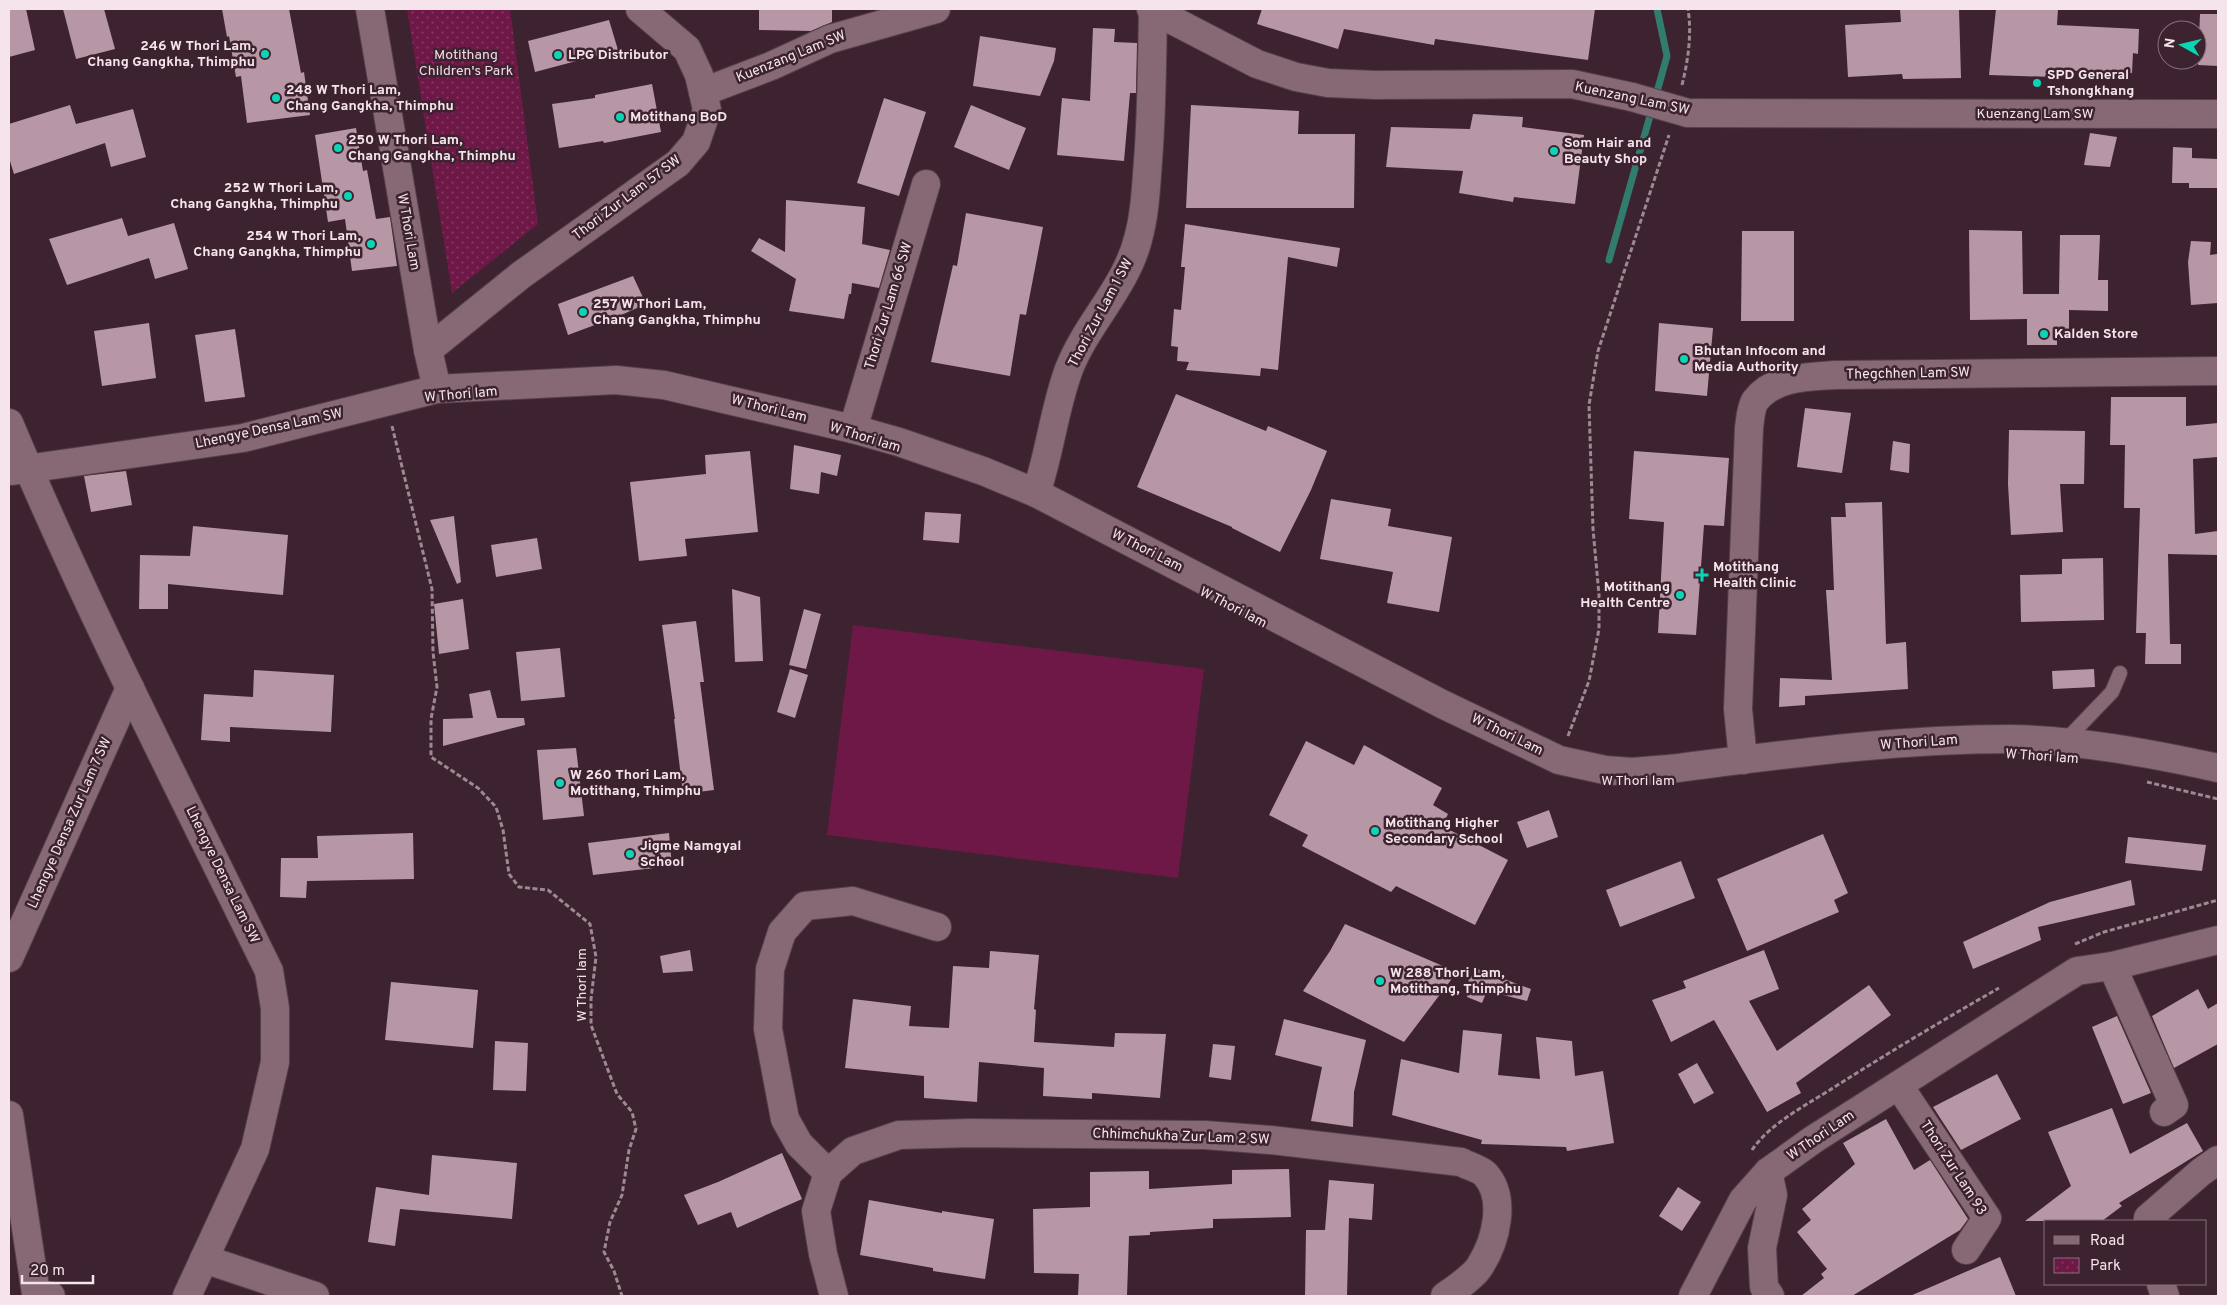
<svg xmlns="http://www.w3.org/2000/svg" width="2227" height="1305" font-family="Overpass,sans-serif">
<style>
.green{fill:#6e1847}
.park{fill:url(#park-dots)}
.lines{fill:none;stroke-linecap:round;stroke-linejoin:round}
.stream{stroke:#317c6c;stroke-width:7}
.building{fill:#b797a5}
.service-casing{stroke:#55404a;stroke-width:16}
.minor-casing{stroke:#55404a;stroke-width:30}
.secondary-casing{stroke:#55404a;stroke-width:30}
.path{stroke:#9d8992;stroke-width:3;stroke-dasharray:5 2.5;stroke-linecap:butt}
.service{stroke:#866975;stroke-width:14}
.minor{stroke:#866975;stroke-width:28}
.secondary{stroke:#866975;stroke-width:28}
.minor-bridge-casing{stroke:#55404a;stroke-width:30;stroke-linecap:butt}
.minor-bridge{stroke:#866975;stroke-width:28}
.poi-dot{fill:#0ad5b5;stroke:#3c232f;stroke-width:2}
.labels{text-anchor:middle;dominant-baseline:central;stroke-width:5;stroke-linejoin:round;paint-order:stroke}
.poi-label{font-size:14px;font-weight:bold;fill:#f5e4eb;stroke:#3c232f;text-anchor:start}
.park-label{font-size:14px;fill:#f4d9e4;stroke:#3c232f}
.street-label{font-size:14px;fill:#f5e4eb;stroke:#3c232f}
</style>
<defs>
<pattern id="park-dots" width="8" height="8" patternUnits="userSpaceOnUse" patternTransform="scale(1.25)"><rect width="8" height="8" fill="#6e1847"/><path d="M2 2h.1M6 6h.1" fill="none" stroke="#833962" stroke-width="1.8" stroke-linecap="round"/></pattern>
</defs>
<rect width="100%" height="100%" fill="#3c232f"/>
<!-- green -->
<polygon class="green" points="853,625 1204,669 1178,878 827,835"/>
<!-- park -->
<polygon class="park" points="407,9 510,9 538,224 452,293"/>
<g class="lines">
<!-- stream -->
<g class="stream">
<polyline points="1655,99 1667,56 1657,9"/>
<polyline points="1609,260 1652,109"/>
</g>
</g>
<!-- building -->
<g class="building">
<polygon points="9,9 26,9 35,50 9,57"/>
<polygon points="63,9 104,9 115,49 76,59"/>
<polygon points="222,9 289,9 301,73 304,72 310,115 247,123 241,76 236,77 229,36 227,37"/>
<polygon points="759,9 832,9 832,22 811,31 759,30"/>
<polygon points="1262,9 1595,9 1588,60 1435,39 1434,45 1344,29 1338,49 1257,24"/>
<polygon points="1900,9 1959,9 1961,78 1903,79 1902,74 1848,77 1845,25 1901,22"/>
<polygon points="1996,9 2058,9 2057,25 2139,29 2138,54 2133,53 2132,73 2055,70 2054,77 1989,75"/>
<polygon points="2200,14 2218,14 2218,66 2198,65"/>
<polygon points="609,20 618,50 535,72 528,41"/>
<polygon points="1093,28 1115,29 1114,42 1137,43 1136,93 1130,93 1124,161 1057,155 1062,98 1090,101"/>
<polygon points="980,36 1056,48 1054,61 1040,96 973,86"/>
<polygon points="652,84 661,132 604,143 603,141 559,148 552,104 595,98 595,95"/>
<polygon points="884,98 926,112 899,196 857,183"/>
<polygon points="70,105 76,124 133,109 146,157 111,167 105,143 14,174 9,158 9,124"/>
<polygon points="971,105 1026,128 1009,170 954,147"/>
<polygon points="1191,105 1299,111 1298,134 1355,134 1354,208 1186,208"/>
<polygon points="1473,114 1523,117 1522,127 1584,135 1575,204 1514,197 1513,202 1459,193 1463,171 1386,167 1391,127 1470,129"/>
<polygon points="356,128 363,171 367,170 376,219 390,217 397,266 352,271 345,219 328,222 315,135"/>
<polygon points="2090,133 2117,137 2110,167 2084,165"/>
<polygon points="2173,147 2192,148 2192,158 2218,159 2218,188 2189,188 2189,183 2172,183"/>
<polygon points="786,200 865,207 862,244 890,250 879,288 852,283 851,294 849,294 844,319 789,311 796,279 751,251 759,238 785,252"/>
<polygon points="966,213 1043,227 1026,315 1020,314 1010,376 931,362 953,265 957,266"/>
<polygon points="122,218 128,236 174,223 188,269 155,279 149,258 67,285 49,239"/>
<polygon points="1185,224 1340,248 1337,267 1288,257 1278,370 1261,368 1260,376 1186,370 1189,362 1177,361 1178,347 1171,346 1174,309 1181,310 1185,267 1181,267"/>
<polygon points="1969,230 2022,231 2023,294 2059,294 2060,235 2100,235 2098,280 2108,280 2108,311 2069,310 2069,340 2057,340 2057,345 2027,345 2027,319 1970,320"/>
<polygon points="1742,231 1794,231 1794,321 1741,321"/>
<polygon points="2191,241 2211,242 2210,255 2217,254 2218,303 2191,305 2188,262"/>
<polygon points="633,276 646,304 619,316 568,335 558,304"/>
<polygon points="149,323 156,378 102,386 94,331"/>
<polygon points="1659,323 1713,328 1707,396 1655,391"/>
<polygon points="235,329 245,397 205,402 195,335"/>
<polygon points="1176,394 1266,431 1268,426 1327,451 1311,490 1280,552 1232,528 1232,527 1137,487"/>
<polygon points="2111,397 2186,397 2186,426 2218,423 2218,457 2193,459 2195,534 2218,531 2218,555 2168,554 2170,644 2181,644 2181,664 2145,664 2146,633 2136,633 2140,508 2124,508 2125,445 2110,445"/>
<polygon points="1805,408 1851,413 1842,473 1797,467"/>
<polygon points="2009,430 2085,431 2084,484 2060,484 2063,532 2011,535 2008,484"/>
<polygon points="1893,441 1910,444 1909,473 1890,470"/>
<polygon points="794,445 841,455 837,476 821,472 819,494 790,489"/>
<polygon points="750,451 758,532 685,539 687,556 639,561 630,482 706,474 705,455"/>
<polygon points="1634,451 1729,458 1724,526 1704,525 1696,635 1658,633 1664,522 1629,519"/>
<polygon points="126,471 132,505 91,512 84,476"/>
<polygon points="1331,499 1391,509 1388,526 1452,537 1439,612 1387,603 1393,572 1320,559"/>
<polygon points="1882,502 1886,644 1906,642 1908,689 1805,696 1805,705 1779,707 1780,678 1832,680 1826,590 1834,590 1831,517 1846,517 1845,503"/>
<polygon points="925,512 961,514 959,543 923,540"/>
<polygon points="454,516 461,582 457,584 430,520"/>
<polygon points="193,526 288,535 283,595 168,584 168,609 139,609 140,555 190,556"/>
<polygon points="537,538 542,569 496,577 491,545"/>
<polygon points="2103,558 2104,620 2021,622 2020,575 2062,574 2062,559"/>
<polygon points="732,589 760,597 763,661 735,662"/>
<polygon points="463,599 469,649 439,654 434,604"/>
<polygon points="804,609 821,614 806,669 789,665"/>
<polygon points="696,621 704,682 700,682 714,790 683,794 674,719 675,719 662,625"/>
<polygon points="560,648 565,697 521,701 516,652"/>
<polygon points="790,669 808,675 795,718 777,712"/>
<polygon points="2094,669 2095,687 2053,689 2052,671"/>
<polygon points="254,670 334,675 331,732 230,727 230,742 201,740 204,694 253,697"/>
<polygon points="490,690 497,718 524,718 525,725 443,746 443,719 473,718 469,694"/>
<polygon points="1306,741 1354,765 1364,745 1442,788 1433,805 1448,814 1442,826 1508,860 1475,925 1396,886 1391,892 1302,846 1308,835 1269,815"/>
<polygon points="576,748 584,816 543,820 537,750"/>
<polygon points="1549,810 1558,837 1527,848 1517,822"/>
<polygon points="413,833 414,879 307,881 306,898 280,897 281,858 318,858 317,836"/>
<polygon points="669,833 672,866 593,875 588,843"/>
<polygon points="1823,834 1848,893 1834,900 1839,912 1747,951 1717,879"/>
<polygon points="2128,837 2206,845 2202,871 2125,863"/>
<polygon points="1681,861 1695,898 1620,927 1606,890"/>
<polygon points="2131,880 2135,905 2038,927 2041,940 1973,969 1963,942 2050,902"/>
<polygon points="1345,924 1457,972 1404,1042 1303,991 1330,951"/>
<polygon points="690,950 693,971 663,973 660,956"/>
<polygon points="1764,950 1779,989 1749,1001 1777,1051 1869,985 1891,1015 1796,1083 1801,1093 1767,1112 1714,1020 1671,1042 1652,1000 1686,988 1683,981"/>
<polygon points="990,951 1039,955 1034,1009 1036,1010 1034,1042 1114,1047 1115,1033 1166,1034 1160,1098 1092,1093 1092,1099 1043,1096 1044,1068 979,1062 977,1102 924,1098 924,1076 845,1068 853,999 911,1006 909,1026 949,1028 953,966 989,968"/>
<polygon points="1475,968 1531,989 1527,1001 1487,991 1482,1003 1467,997 1469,977 1471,978"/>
<polygon points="391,982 478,990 473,1048 385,1040"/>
<polygon points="2198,989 2208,1009 2218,1003 2218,1044 2174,1068 2152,1016"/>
<polygon points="2117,1016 2151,1093 2123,1104 2092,1027"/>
<polygon points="1284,1019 1366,1040 1354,1092 1353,1127 1311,1121 1322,1067 1275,1055"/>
<polygon points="1463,1030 1502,1034 1498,1075 1540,1079 1536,1037 1572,1041 1575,1076 1603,1071 1614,1143 1567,1151 1566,1147 1481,1144 1482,1140 1392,1115 1401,1059 1459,1073"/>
<polygon points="495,1041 528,1043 526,1091 493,1090"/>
<polygon points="1213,1044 1235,1046 1231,1080 1209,1077"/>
<polygon points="1697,1063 1714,1093 1694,1104 1678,1074"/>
<polygon points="1997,1074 2021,1119 1961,1150 1933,1107"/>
<polygon points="2112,1108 2130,1154 2187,1123 2203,1151 2119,1203 2122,1206 2102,1221 2025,1221 2071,1186 2048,1132"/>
<polygon points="1886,1119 1914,1170 1930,1160 1968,1219 1960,1230 1852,1296 1801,1296 1824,1278 1821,1274 1827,1269 1797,1232 1811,1220 1802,1209 1855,1164 1843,1143"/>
<polygon points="782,1153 802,1199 737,1228 731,1212 698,1225 684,1195 718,1182"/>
<polygon points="432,1155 517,1163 512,1219 400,1209 395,1246 368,1242 376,1187 429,1195"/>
<polygon points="1289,1169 1291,1217 1213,1219 1213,1228 1150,1232 1150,1235 1129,1236 1127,1296 1078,1296 1079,1274 1034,1273 1033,1209 1090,1207 1090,1172 1149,1171 1149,1189 1232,1184 1232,1170"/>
<polygon points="1329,1180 1374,1184 1372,1220 1349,1218 1347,1296 1305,1296 1306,1230 1325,1230"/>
<polygon points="1678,1187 1701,1202 1682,1231 1659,1216"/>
<polygon points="869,1200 942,1213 942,1211 994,1219 985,1279 933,1271 933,1268 860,1255"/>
<polygon points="2000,1257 2016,1296 1910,1296"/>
</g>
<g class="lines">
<!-- service casing -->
<g class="service-casing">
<polyline id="service" points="2064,742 2112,692 2120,673"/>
</g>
<!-- minor casing -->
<g class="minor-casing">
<g id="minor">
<polyline points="1151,9 1257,64 1296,77 1328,83 1375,85 1572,84 1632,97"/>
<polyline points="703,92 771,66 830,39 936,9"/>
<polyline points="1688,113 2218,114"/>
<polyline points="428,350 521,275 678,163 696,142 707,110 703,92 699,75 687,49 640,9"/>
<path d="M9,423C87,609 180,789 269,971L275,1008V1062L255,1149L187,1296"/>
<polyline points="853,429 926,184"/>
<polyline points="12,471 243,438 437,389"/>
<path d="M1036,493C1050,453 1054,409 1069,369C1087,323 1126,287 1138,239C1145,214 1146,187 1148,161C1152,110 1152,60 1153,10"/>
<polyline points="9,958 130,688"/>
<polyline points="2112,966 2174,1105 2164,1112"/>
<polyline points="1899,1086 1987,1218 1966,1250"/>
<polyline points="9,1115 36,1294 51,1296"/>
<polyline points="1768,1172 1773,1195 1762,1248 1764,1287 1770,1296"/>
<polyline points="828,1173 799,1144 785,1119 768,1029 770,969 782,932 805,906 853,901 937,927"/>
<polyline points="2148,1221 2148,1218 2201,1172 2218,1160"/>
<polyline points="204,1259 315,1296"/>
<polyline points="2161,1284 2165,1296"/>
<path d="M834,1296L823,1254L816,1211L828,1173L853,1151L899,1135L971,1133L1205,1135L1270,1140L1461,1162C1468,1166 1480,1169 1485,1174C1507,1198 1496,1241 1480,1266C1475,1275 1454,1290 1445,1296"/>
</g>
</g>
<!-- secondary casing -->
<g class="secondary-casing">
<g id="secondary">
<path d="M370,9L428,350L437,389L616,380L664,385L853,429L899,442L983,471L1036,493L1442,704L1559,760L1605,770L1632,772L1669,769C1781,755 1895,739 2009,739C2079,740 2149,753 2218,768"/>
<path d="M1743,760L1738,709L1749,428C1750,420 1751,407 1755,401C1774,376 1808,377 1835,375L2218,371"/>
<polyline points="1693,1296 1743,1200 1768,1172 1814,1139 2077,971 2112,966 2218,940"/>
</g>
</g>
<!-- path -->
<g class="path">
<path d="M1682,85C1688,61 1692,34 1688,9"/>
<polyline points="392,426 432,589 433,652 437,687 431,719 431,757 478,788 496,807 503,830 509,874 519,887 548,890 590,924 596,957 591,999 591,1025 617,1094 632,1112 636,1129 629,1150 622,1195 610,1222 604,1252 614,1271 622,1296"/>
<polyline points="1568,736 1589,681 1599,629 1599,595 1593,529 1589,405 1598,351 1669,135"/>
<polyline points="2147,782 2218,799"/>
<polyline points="2075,944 2104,932 2218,900"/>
<path d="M1752,1150C1769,1124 1808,1104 1833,1088C1888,1053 1943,1020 1999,988"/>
</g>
<!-- service -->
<use href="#service" class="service"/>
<!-- minor -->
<use href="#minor" class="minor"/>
<!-- secondary -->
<use href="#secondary" class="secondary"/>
<!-- minor-bridge casing -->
<g class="minor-bridge-casing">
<polyline id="minor-bridge" points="1632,97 1688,113"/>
</g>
<!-- minor-bridge -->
<use href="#minor-bridge" class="minor-bridge"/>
</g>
<!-- markers -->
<g class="poi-dot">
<circle cx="265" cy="54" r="5"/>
<circle cx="558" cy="55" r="5"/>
<circle cx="2037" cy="83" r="5"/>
<circle cx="276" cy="98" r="5"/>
<circle cx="620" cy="117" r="5"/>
<circle cx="338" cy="148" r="5"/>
<circle cx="1554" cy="151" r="5"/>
<circle cx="348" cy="196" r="5"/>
<circle cx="371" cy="244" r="5"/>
<circle cx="583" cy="312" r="5"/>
<circle cx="2044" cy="334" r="5"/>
<circle cx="1684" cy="359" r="5"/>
<path d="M1699.5 567.5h5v5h5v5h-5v5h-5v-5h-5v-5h5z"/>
<circle cx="1680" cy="595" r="5"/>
<circle cx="560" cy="783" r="5"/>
<circle cx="1375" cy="831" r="5"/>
<circle cx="630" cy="854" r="5"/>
<circle cx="1380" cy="981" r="5"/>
</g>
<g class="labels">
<!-- poi labels -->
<g class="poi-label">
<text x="255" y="46" text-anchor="end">246 W Thori Lam,<tspan x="255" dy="16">Chang Gangkha, Thimphu</tspan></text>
<text x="568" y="55">LPG Distributor</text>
<text x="2047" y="75">SPD General<tspan x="2047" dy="16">Tshongkhang</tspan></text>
<text x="286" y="90">248 W Thori Lam,<tspan x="286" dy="16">Chang Gangkha, Thimphu</tspan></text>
<text x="630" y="117">Motithang BoD</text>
<text x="348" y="140">250 W Thori Lam,<tspan x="348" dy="16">Chang Gangkha, Thimphu</tspan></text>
<text x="1564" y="143">Som Hair and<tspan x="1564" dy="16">Beauty Shop</tspan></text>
<text x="338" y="188" text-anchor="end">252 W Thori Lam,<tspan x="338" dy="16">Chang Gangkha, Thimphu</tspan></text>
<text x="361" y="236" text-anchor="end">254 W Thori Lam,<tspan x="361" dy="16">Chang Gangkha, Thimphu</tspan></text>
<text x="593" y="304">257 W Thori Lam,<tspan x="593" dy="16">Chang Gangkha, Thimphu</tspan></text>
<text x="2054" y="334">Kalden Store</text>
<text x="1694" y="351">Bhutan Infocom and<tspan x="1694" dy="16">Media Authority</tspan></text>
<text x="1713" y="567">Motithang<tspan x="1713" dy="16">Health Clinic</tspan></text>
<text x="1670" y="587" text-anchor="end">Motithang<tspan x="1670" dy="16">Health Centre</tspan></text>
<text x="570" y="775">W 260 Thori Lam,<tspan x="570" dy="16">Motithang, Thimphu</tspan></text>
<text x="1385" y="823">Motithang Higher<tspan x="1385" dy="16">Secondary School</tspan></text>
<text x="640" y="846">Jigme Namgyal<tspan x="640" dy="16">School</tspan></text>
<text x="1390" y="973">W 288 Thori Lam,<tspan x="1390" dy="16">Motithang, Thimphu</tspan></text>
</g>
<!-- park labels -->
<g class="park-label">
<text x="466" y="55">Motithang<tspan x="466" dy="16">Children's Park</tspan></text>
</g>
<!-- street labels -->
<g class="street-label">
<text transform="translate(791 57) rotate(-22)">Kuenzang Lam SW</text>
<text transform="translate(1632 99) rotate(12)">Kuenzang Lam SW</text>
<text x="2035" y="114">Kuenzang Lam SW</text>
<text transform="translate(627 198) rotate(-37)">Thori Zur Lam 57 SW</text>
<text transform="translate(408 232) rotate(80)">W Thori Lam</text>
<text transform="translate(889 306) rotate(-73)">Thori Zur Lam 66 SW</text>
<text transform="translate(1101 313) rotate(-62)">Thori Zur Lam 1 SW</text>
<text transform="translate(1908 374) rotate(-1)">Thegchhen Lam SW</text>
<text transform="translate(461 395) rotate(-5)">W Thori lam</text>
<text transform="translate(769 409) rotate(14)">W Thori Lam</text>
<text transform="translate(269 429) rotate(-12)">Lhengye Densa Lam SW</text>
<text transform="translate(865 438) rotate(17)">W Thori lam</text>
<text transform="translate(1147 551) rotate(27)">W Thori Lam</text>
<text transform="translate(1233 608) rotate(27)">W Thori lam</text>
<text transform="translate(1507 735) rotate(26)">W Thori Lam</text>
<text transform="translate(1919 743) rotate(-4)">W Thori Lam</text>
<text transform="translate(2042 757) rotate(4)">W Thori lam</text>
<text x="1638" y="781">W Thori lam</text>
<text transform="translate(70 823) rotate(-66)">Lhengye Densa Zur Lam 7 SW</text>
<text transform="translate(222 875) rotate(64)">Lhengye Densa Lam SW</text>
<text transform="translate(582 985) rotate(-90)">W Thori lam</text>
<text transform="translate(1821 1136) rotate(-34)">W Thori Lam</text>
<text transform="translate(1181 1137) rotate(2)">Chhimchukha Zur Lam 2 SW</text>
<text transform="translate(1953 1168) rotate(57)">Thori Zur Lam 93</text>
</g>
</g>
<!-- border -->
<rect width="2227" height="1305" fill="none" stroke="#f5e4eb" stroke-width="20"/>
<!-- legend -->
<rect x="2044" y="1220" width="162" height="65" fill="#3c232f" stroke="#86707a"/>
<rect x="2054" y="1236" width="25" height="8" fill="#866975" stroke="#86707a"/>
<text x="2090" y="1245" font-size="15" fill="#f5e4eb">Road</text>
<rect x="2054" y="1258" width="25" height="15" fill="url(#park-dots)" stroke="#86707a"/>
<text x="2090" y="1270" font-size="15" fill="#f5e4eb">Park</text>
<!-- north arrow -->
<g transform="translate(2182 45) rotate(278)"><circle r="24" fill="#3c232f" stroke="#86707a"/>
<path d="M0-4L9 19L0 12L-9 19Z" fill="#0ad5b5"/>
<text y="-8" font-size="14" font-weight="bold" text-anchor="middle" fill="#f5e4eb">N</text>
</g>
<!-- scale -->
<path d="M22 1275v8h71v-8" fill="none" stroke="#f5e4eb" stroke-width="2.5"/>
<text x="30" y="1275" font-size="15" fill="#f5e4eb" stroke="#3c232f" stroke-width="4" paint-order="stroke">20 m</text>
</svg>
